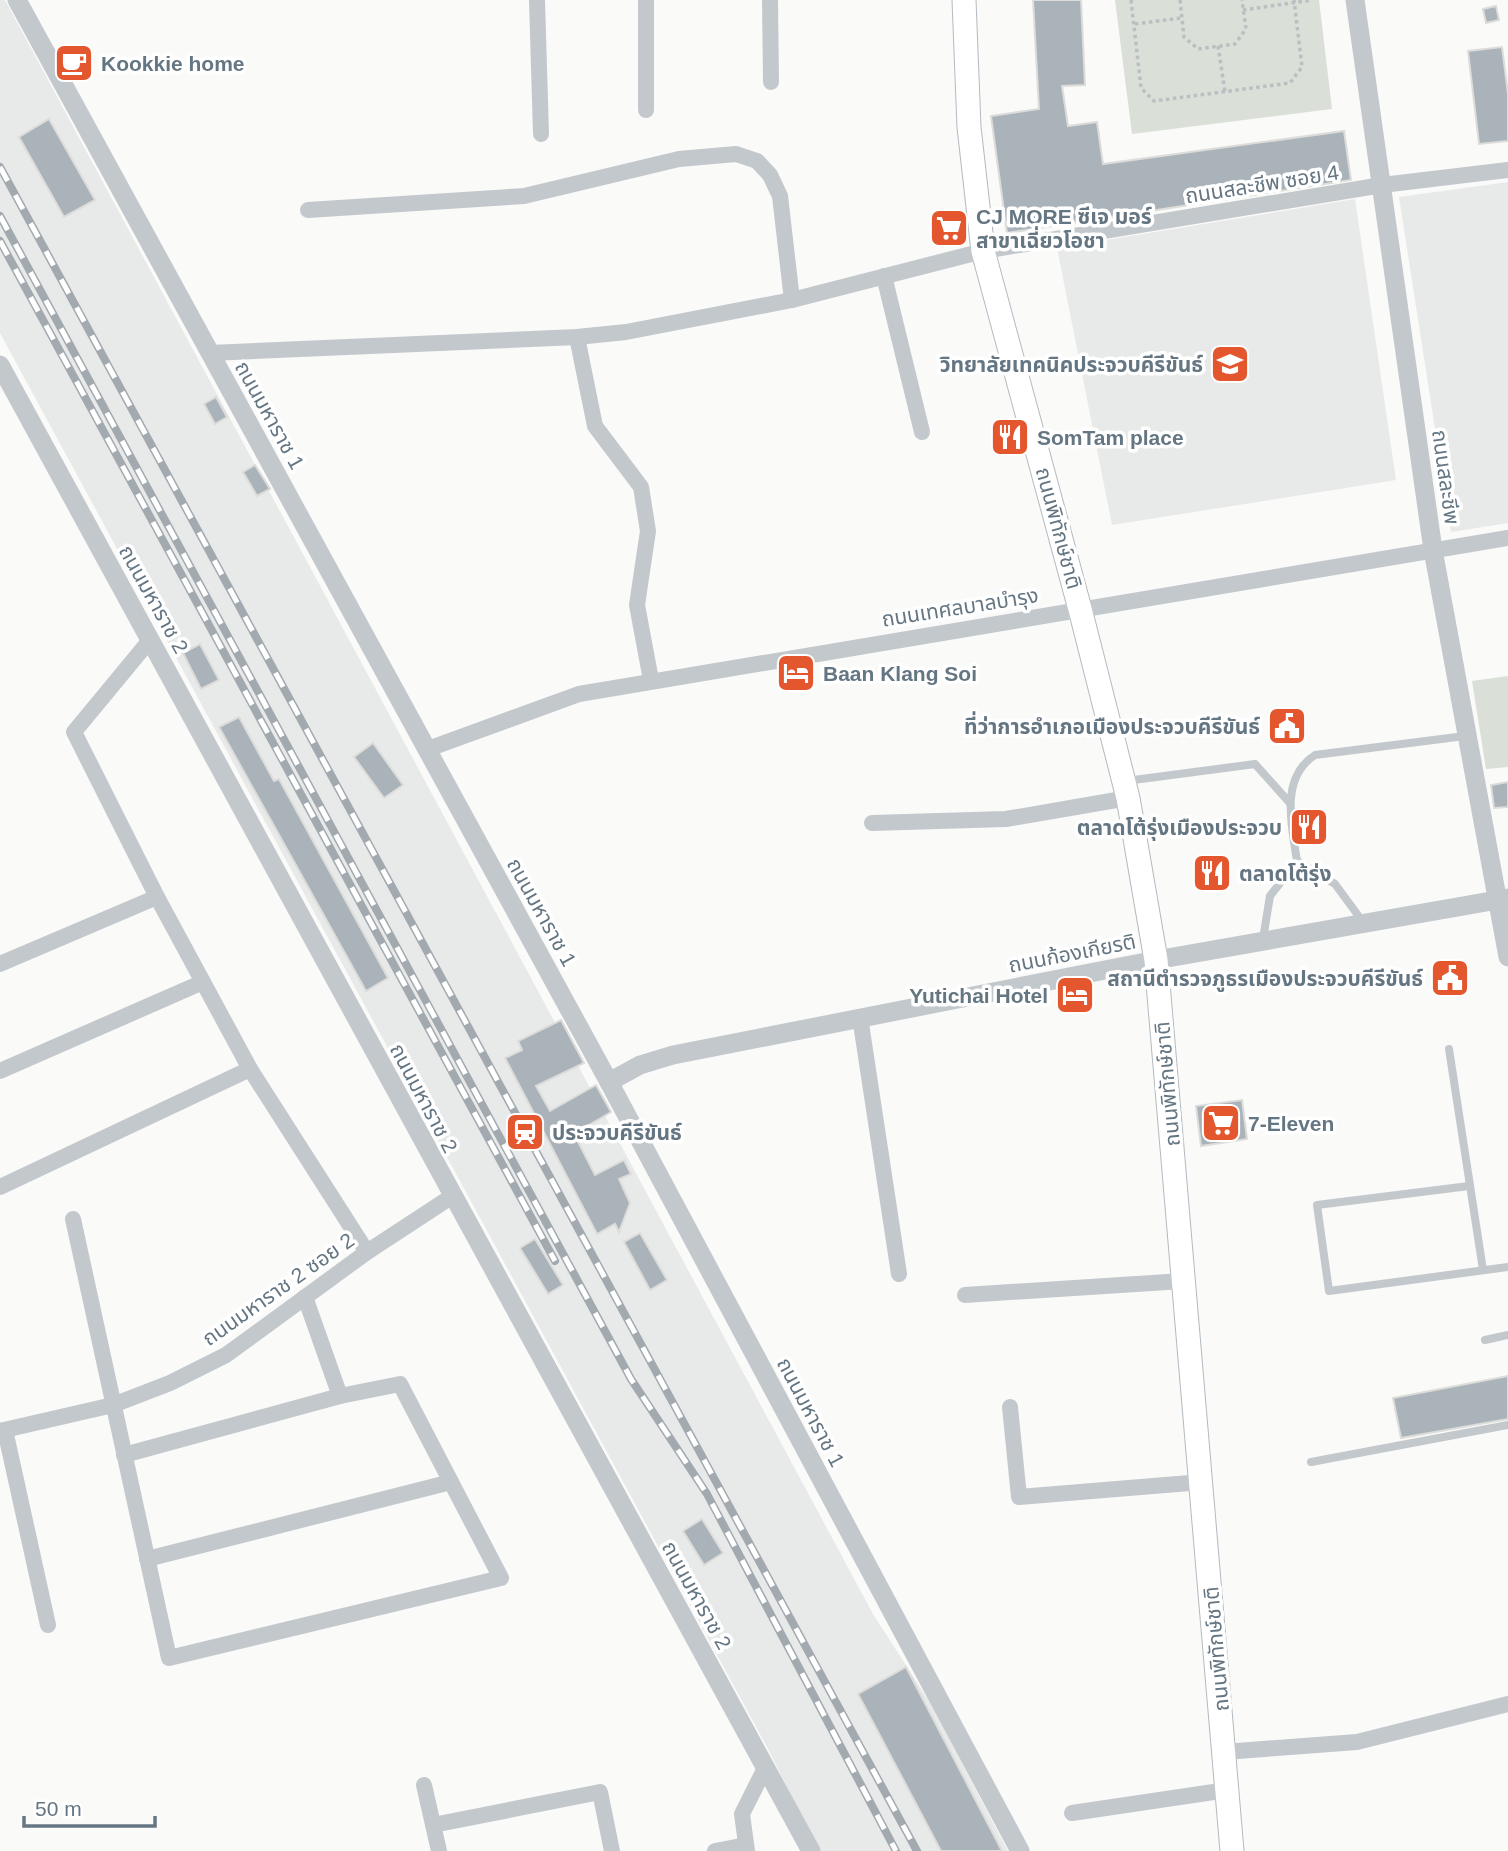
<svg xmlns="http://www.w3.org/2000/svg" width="1508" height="1851" font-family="Helvetica,'Noto Sans Thai',sans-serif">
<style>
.built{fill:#e8e9e9}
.green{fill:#dadfd7}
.building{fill:#aab3b9;stroke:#dcdcda;stroke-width:2}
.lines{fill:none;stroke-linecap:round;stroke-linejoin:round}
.secondary-casing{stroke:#b3babf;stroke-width:25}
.path{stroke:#bbbfc2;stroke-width:3.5;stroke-dasharray:3.5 3.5;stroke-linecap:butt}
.service{stroke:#c3c8cc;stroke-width:8}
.minor{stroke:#c3c8cc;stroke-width:16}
.tertiary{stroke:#c3c8cc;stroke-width:19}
.secondary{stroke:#fff;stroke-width:23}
.rail-casing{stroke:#a2aab0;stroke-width:8}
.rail{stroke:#fff;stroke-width:5;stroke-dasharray:16;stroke-linecap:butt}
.labels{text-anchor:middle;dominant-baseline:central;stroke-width:7;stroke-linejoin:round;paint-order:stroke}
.poi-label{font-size:21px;font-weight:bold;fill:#657683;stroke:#fff;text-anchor:start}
.street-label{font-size:21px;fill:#657683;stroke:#fff}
</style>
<rect width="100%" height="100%" fill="#fafaf8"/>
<!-- built -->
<g class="built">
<polygon points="0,0 5,0 873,1614 931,1704 1008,1851 819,1851 767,1747 0,333"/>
<polygon points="1508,182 1508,523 1451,532 1399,197"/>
<polygon points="1355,199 1396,480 1112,525 1057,248"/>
</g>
<!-- green -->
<g class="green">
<polygon points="1115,0 1319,0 1332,109 1132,134"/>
<polygon points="1508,676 1508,767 1486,769 1472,681"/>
</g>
<!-- building -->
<g class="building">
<polygon points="1033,0 1081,0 1085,85 1062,86 1068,126 1097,122 1103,164 1344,131 1351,180 1007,233 991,116 1039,109"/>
<polygon points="1496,6 1499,20 1486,23 1483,9"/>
<polygon points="1502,47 1508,94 1508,141 1479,144 1468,51"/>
<polygon points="49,119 95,200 64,217 19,137"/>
<polygon points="216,397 227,417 215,424 204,404"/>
<polygon points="255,465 270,489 257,496 243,472"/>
<polygon points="200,644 219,680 201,689 183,653"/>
<polygon points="239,717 274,781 279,779 388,978 366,991 219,727"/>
<polygon points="373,743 403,785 384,798 354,757"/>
<polygon points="1508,782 1508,807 1494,808 1491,785"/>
<polygon points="561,1020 584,1063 536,1086 550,1111 596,1085 611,1112 574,1134 595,1175 624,1160 631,1174 619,1179 630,1203 619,1232 615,1224 597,1234 505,1058 522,1050 518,1041"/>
<polygon points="1242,1100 1247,1139 1201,1146 1196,1106"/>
<polygon points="640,1233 667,1280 650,1290 624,1242"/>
<polygon points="535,1239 563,1285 548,1294 520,1248"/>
<polygon points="1508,1376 1508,1419 1401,1438 1393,1398"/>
<polygon points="702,1519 723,1553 704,1565 683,1531"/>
<polygon points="906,1667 1002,1851 941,1851 858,1694"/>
</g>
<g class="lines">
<!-- secondary casing -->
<g class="secondary-casing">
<polyline id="secondary" points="964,0 969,127 983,251 1080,609 1128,798 1156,960 1232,1851"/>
</g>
<!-- path -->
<g class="path">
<polyline points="1131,0 1141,88 1154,101 1290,83 1302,67 1294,0"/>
<polyline points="1180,0 1184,37 1198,49 1235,44 1246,29 1242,0"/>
<polyline points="1243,10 1312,0"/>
<polyline points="1135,24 1181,18"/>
<polyline points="1218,46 1225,92"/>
</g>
<!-- service -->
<g class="service">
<polyline points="1126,781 1255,764 1289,802"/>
<polyline points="1297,861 1335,884 1363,922"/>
<path d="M1263,939L1270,896L1297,861C1292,827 1279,778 1315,755L1465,736"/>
<polyline points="1449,1049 1483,1270"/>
<polyline points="1469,1186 1317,1205 1329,1291 1508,1267"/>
<polyline points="1485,1340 1508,1335"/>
<polyline points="1311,1462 1508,1425"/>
</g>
<!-- minor -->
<g class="minor">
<polyline points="537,0 541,134"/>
<polyline points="646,0 646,110"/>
<polyline points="770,0 771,82"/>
<polyline points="308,210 524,196 679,159 736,154 757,161 770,175 780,196 792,300"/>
<polyline points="884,276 922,432"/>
<polyline points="577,337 595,426 641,487 648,531 637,605 651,680"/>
<polyline points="210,353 577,337 626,332 792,300 983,251 1382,185 1508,170"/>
<polyline points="150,640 74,732 157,897 250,1069 367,1252"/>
<polyline points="428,749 579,694 1508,538"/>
<polyline points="872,823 1006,819 1128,798"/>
<polyline points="0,964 157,897"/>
<polyline points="860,1017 899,1274"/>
<polyline points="0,1071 203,982"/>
<polyline points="0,1187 250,1069"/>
<polyline points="73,1219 169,1658 501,1578 400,1384 340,1396"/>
<polyline points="965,1295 1183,1281"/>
<polyline points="1010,1407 1019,1497 1202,1482"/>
<polyline points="5,1430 48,1625"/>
<polyline points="0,1431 113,1405 170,1383 226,1355 367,1252 451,1197"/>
<polyline points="124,1455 340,1396 305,1297"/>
<polyline points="147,1559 451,1482"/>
<polyline points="1224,1752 1357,1742 1508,1704"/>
<polyline points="424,1785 439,1851"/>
<polyline points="1072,1813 1227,1790"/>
<polyline points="433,1825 600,1792 612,1851"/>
<polyline points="715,1851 746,1845"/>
<polyline points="747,1851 742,1814 766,1766"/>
</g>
<!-- tertiary -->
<g class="tertiary">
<polyline points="17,0 609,1082 1020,1851"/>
<polyline points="1355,0 1433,550 1508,957"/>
<polyline points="0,365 811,1851"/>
<polyline points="609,1082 640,1065 673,1055 1156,960 1508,898"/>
</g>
<!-- secondary -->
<use href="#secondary" class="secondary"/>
<!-- rail casing -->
<g class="rail-casing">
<g id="rail">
<polyline points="0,167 917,1851"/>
<polyline points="0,216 631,1379 707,1494 896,1851"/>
<polyline points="0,241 555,1261"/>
</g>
</g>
<!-- rail -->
<use href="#rail" class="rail"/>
</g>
<!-- icons -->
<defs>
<g id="cafe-square" transform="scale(2.0125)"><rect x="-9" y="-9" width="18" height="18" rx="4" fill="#e4572e" stroke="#fff"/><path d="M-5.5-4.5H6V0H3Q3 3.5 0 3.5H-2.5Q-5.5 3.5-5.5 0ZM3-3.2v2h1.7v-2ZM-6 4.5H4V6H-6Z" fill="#fff"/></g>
<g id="supermarket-square" transform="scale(2.0125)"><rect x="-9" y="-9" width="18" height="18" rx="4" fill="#e4572e" stroke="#fff"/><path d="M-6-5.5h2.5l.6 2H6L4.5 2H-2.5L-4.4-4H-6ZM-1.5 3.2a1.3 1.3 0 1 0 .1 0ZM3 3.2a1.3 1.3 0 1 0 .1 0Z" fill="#fff"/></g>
<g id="university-square" transform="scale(2.0125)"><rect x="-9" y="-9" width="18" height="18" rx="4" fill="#e4572e" stroke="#fff"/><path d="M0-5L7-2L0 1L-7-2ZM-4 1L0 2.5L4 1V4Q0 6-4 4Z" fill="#fff"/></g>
<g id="restaurant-square" transform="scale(2.0125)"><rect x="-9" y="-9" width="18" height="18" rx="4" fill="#e4572e" stroke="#fff"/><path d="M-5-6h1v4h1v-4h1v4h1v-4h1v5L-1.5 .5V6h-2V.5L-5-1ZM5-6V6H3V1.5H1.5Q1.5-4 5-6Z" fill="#fff"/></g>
<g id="hotel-square" transform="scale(2.0125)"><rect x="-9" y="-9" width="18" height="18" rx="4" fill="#e4572e" stroke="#fff"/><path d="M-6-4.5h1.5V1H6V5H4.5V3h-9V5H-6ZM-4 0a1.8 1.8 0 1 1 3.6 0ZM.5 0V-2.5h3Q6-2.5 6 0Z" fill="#fff"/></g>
<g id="civic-square" transform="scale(2.0125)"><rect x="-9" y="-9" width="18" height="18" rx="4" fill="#e4572e" stroke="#fff"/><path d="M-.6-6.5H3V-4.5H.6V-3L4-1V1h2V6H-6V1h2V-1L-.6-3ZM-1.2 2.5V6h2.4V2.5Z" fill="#fff"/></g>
<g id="station-square" transform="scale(2.0125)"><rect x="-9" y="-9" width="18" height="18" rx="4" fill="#e4572e" stroke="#fff"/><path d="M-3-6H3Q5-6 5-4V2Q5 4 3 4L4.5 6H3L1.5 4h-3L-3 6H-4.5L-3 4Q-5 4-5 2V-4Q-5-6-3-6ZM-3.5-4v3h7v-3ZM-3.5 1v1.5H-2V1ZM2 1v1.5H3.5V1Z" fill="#fff"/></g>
</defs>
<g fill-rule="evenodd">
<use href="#cafe-square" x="74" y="63"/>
<use href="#supermarket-square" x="949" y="228"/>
<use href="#university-square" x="1230" y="364"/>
<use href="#restaurant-square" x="1010" y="437"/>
<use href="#hotel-square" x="796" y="673"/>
<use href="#civic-square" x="1287" y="726"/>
<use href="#restaurant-square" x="1309" y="827"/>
<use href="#restaurant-square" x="1212" y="873"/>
<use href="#civic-square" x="1450" y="978"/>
<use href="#hotel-square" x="1075" y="995"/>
<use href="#supermarket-square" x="1221" y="1123"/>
<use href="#station-square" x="525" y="1132"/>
</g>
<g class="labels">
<!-- poi labels -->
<g class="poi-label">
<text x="101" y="63">Kookkie home</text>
<text x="976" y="216">CJ MORE ซีเจ มอร์<tspan x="976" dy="24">สาขาเฉี่ยวโอชา</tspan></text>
<text x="1203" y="364" text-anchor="end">วิทยาลัยเทคนิคประจวบคีรีขันธ์</text>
<text x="1037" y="437">SomTam place</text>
<text x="823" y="673">Baan Klang Soi</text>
<text x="1260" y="726" text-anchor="end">ที่ว่าการอำเภอเมืองประจวบคีรีขันธ์</text>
<text x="1282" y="827" text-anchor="end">ตลาดโต้รุ่งเมืองประจวบ</text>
<text x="1239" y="873">ตลาดโต้รุ่ง</text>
<text x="1423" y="978" text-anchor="end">สถานีตำรวจภูธรเมืองประจวบคีรีขันธ์</text>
<text x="1048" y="995" text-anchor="end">Yutichai Hotel</text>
<text x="1248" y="1123">7-Eleven</text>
<text x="552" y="1132">ประจวบคีรีขันธ์</text>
</g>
<!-- street labels -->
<g class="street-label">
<text transform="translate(1262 184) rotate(-9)">ถนนสละชีพ ซอย 4</text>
<text transform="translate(270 415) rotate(61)">ถนนมหาราช 1</text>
<text transform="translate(1446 477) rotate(82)">ถนนสละชีพ</text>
<text transform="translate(1059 528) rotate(75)">ถนนพิทักษ์ชาติ</text>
<text transform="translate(154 599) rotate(61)">ถนนมหาราช 2</text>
<text transform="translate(960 607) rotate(-9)">ถนนเทศลบาลบำรุง</text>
<text transform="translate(542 912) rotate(61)">ถนนมหาราช 1</text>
<text transform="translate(1072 953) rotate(-11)">ถนนก้องเกียรติ</text>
<text transform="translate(1167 1084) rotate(-95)">ถนนพิทักษ์ชาติ</text>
<text transform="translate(424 1098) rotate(62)">ถนนมหาราช 2</text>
<text transform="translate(278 1289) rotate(-35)">ถนนมหาราช 2 ซอย 2</text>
<text transform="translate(811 1412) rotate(62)">ถนนมหาราช 1</text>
<text transform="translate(697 1595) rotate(61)">ถนนมหาราช 2</text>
<text transform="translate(1216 1649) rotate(-95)">ถนนพิทักษ์ชาติ</text>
</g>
</g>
<!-- scale -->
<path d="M24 1816v10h131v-10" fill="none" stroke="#657683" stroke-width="3.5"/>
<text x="35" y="1816" font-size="21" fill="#657683" stroke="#ffffff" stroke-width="5" paint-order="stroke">50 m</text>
</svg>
